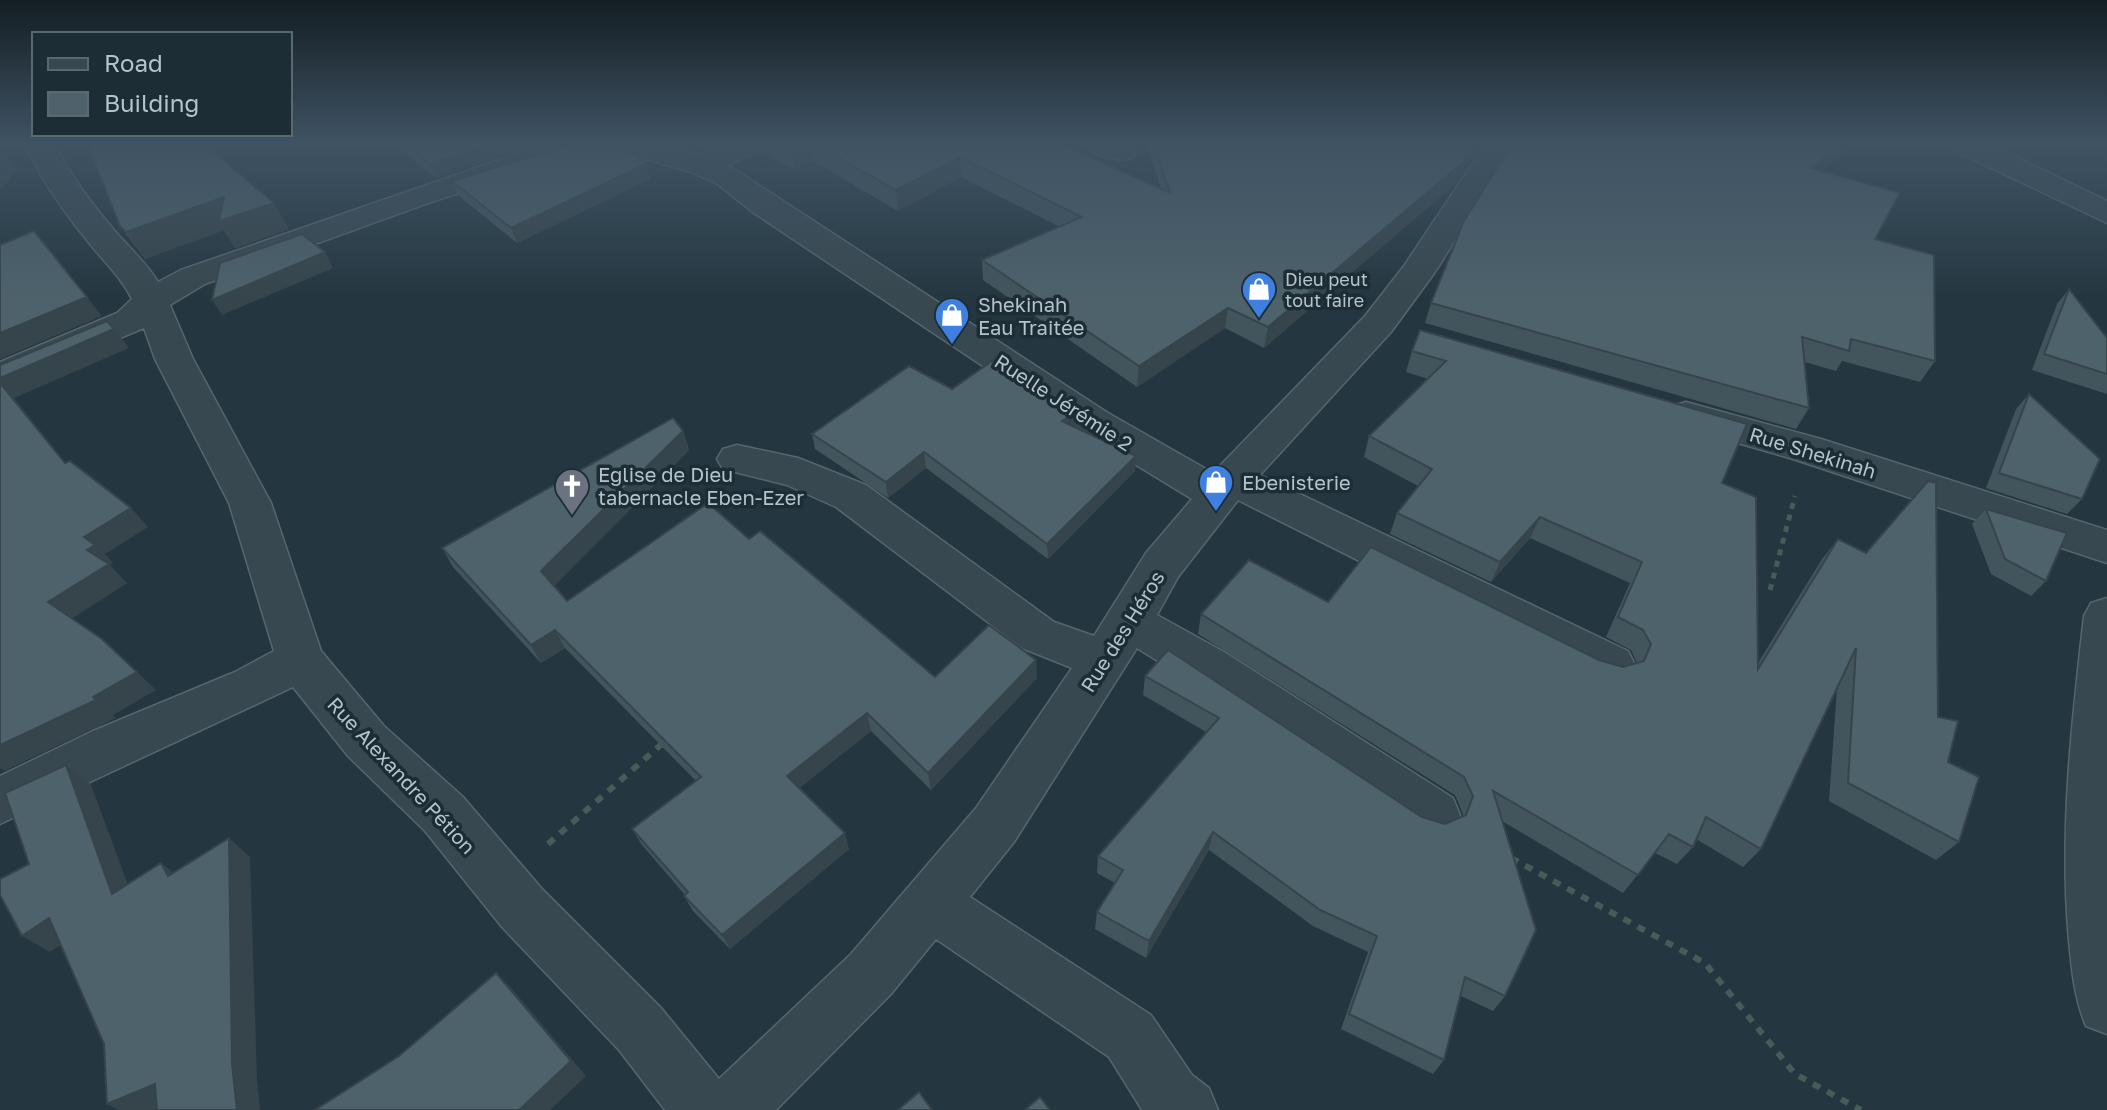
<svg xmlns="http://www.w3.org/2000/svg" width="2107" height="1110" font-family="'Golos Text',sans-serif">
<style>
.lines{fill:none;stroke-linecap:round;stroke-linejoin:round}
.minor-casing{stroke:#56666d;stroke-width:3}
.path-far1{stroke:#445d59;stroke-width:5;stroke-dasharray:6 6;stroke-linecap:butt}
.path{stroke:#445d59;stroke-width:6;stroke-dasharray:8 8;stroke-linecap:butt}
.minor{fill:#384850;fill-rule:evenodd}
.wall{fill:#42545c}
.shaded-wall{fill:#36454b}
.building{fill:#4d626b;stroke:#36454b;stroke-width:2}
.labels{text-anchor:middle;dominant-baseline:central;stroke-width:7;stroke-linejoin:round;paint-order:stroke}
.far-poi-label{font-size:18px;fill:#b5c3ca;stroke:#1d2d35;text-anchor:start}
.poi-label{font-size:20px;fill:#b5c3ca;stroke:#1d2d35;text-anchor:start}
.street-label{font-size:20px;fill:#b5c3ca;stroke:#1d2d35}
</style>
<rect width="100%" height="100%" fill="#243740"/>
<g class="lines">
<!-- minor casing -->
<g class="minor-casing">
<g id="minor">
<path d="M24,143H54C70,175 91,203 114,230C129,248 146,262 158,282L181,270L536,147L550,143H602L598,149L431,202L205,284L170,305L193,359L271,503L321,651L384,726L463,797L542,889L661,1008L719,1079L851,954L976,808L1072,668L1022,648L836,507L787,485L723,469L717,459L723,449L737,445L798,458L866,485L1054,622L1094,636L1146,553L1192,499L1080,431L754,213L716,183L691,172L611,149L607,143H657L699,155L725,143H765L761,149L728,165L1108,413L1213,473L1365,316L1404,266L1486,143H1516L1435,272L1391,332L1260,475L1628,651L1635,665L1628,679L1611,684L1594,679L1238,500L1178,577L1157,615L1224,652L1453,798L1460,815L1453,832L1434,839L1415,832L1228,705L1137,648L1014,842L970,897L1151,1015L1192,1075L1209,1088L1218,1110H1142L1109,1057L936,939L891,994L776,1110H665L619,1050L502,927L425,831L348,756L293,687L0,824V776L93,731L235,672L274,651L229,503L155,359L144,328L0,388V362L117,313L132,299C121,277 105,263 90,244C64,212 41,180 24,143Z"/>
<path d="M1084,143H1127L1137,152L1133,158C1117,162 1093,157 1084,143Z"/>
<polygon points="1947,143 1987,143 2107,201 2107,223 1951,149"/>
<polygon points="1686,402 1821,439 2107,530 2107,563 1793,459 1672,424 1666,415 1672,406"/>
<path d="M2107,598V1034L2086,1026C2073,995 2071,962 2068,929C2060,825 2072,720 2084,616L2091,603Z"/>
</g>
</g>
<!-- path-far1 -->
<polyline class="path-far1" points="1770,590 1795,496"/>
<!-- path -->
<g class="path">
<polyline points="548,844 663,743"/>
<polyline points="1511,858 1705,963 1795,1074 1861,1110"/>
</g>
<!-- minor -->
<use href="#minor" class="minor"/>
</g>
<!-- wall -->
<g class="wall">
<polygon points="87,143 216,143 211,150 289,229 235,248 224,230 145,259 120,226"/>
<polygon points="392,143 540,143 436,178"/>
<polygon points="762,143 1059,143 1161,189 1146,143 1478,143 1474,156 1454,185 1264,348 1225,328 1137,387 983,280 982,260 1060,227 961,177 898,211 813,161 795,170 763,151"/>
<polygon points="1513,143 1849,143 1843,153 1822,171 1875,239 1935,361 1920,382 1842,361 1836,371 1805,362 1809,408 1796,429 1425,323 1431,303"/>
<polygon points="646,164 650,179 517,243 459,196 452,181"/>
<polygon points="2069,289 2107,338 2107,394 2032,370 2057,304"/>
<polygon points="1420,330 1722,483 1758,663 1822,559 1838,539 1938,717 1948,762 1959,842 1936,860 1829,801 1837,688 1761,849 1743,867 1696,839 1693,847 1677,864 1655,853 1623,893 1502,821 1505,996 1493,1011 1461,996 1444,1060 1433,1074 1341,1029 1368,952 1313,926 1209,850 1146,958 1095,929 1097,912 1115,883 1097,873 1098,856 1206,732 1143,695 1145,676 1422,817 1445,824 1462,817 1463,814 1455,795 1198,634 1201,614 1328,602 1599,660 1623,667 1637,663 1631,650 1606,637 1630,583 1530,538 1491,582 1390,534 1397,513 1418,486 1364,457 1369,436 1428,379 1406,372 1412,351"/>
<polygon points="952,389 1073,426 1135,471 1048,559 926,468 888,498 815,449 812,434"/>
<polygon points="2029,394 2082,499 2067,514 1986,488 2016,409"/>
<polygon points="683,431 689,450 554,586 567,601 749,539 935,677 1037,678 931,790 871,731 799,788 849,849 730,949 693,911 684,896 685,895 642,845 632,829 696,781 565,648 541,663 453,567 442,548"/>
<polygon points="1986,509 2046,581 2031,596 1991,574 1972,524"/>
</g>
<!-- shaded-wall -->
<g class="shaded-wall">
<polygon points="197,143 216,143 205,157"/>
<polygon points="491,143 540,143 436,178 430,164"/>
<polygon points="806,143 810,143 813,161 795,170 791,150"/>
<polygon points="1475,143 1478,143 1474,156 1454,185 1264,348 1268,327"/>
<polygon points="1842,143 1849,143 1843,153 1801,188 1812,168"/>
<polygon points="0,148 16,170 0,192"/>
<polygon points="960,157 961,177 898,211 896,190"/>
<polygon points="646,164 650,179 517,243 511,228"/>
<polygon points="224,197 274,203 289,229 235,248 224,230 145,259 126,232"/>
<polygon points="325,252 333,268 222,315 212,300"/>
<polygon points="87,297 102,316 0,359 0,333"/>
<polygon points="1228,308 1225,328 1137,387 1139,366"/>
<polygon points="114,329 129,348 14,398 82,483 65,463 0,383 0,378"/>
<polygon points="1073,414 1073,430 1062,421"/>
<polygon points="683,431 689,450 551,589 541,571"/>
<polygon points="924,452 926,468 888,498 886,482"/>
<polygon points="1136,456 1135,471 1048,559 1047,544"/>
<polygon points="131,508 148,527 105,554 113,563 110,565 127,583 68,621 48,602 87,550 84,537"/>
<polygon points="1540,517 1530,538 1491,582 1500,562"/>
<polygon points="555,630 565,648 541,663 531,645"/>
<polygon points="1036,660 1037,678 931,790 928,773"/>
<polygon points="137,672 156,690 113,715 116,718 4,771 0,768 0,745 93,697"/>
<polygon points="867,713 871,731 792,793 787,776"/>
<polygon points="66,765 91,785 138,912 112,894"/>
<polygon points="1213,832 1209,850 1146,958 1149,941"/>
<polygon points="845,833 849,849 730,949 722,935"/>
<polygon points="229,838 250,857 257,1079 260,1110 237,1110 232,1064"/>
<polygon points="161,863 184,881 168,876"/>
<polygon points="49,918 76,935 50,952 22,936"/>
<polygon points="496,973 512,989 586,1076 550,1110 519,1110"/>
<polygon points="155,1084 182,1098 154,1110 119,1110 107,1104"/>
</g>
<!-- building -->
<g class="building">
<polygon points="87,143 203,143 274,203 219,221 224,197 126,232 120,226"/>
<polygon points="404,143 491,143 430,164"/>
<polygon points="575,143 617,143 646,164 511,228 452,181"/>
<polygon points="780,143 806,143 791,150"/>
<polygon points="813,143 1059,143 1170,193 1154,143 1475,143 1460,165 1268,327 1228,308 1139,366 982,260 1082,217 960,157 896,190"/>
<polygon points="1513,143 1842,143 1812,168 1900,193 1875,239 1934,255 1935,361 1851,339 1849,351 1802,337 1809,408 1431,303 1464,221"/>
<polygon points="34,231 87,297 0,333 0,245"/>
<polygon points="302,234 325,252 212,300 220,263"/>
<polygon points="2069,289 2107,338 2107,374 2044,354"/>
<polygon points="107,321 114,329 0,378 0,365"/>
<polygon points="1420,330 1747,424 1722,483 1756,497 1758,669 1838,539 1866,553 1928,481 1936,483 1938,717 1958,721 1948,762 1979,777 1959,842 1848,783 1856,648 1761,849 1706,817 1693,847 1669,834 1638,875 1493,791 1536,930 1505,996 1465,977 1444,1060 1349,1014 1377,936 1320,910 1213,832 1149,941 1097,912 1123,870 1098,856 1219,718 1145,676 1168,650 1422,817 1445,824 1466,815 1473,796 1464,777 1201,614 1249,560 1328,602 1371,547 1599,660 1623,667 1644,661 1651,644 1643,630 1618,617 1642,562 1540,517 1500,562 1397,513 1432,469 1369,436 1446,361 1412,351"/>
<polygon points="992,361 1073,414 1062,421 1136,456 1047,544 924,452 886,482 812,434 909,366 952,389"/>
<polygon points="0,383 65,463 70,461 131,508 84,537 95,545 87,550 109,564 48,602 102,639 137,672 93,697 96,700 0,745"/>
<polygon points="2029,394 2100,459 2082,499 1999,473"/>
<polygon points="673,418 683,431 541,571 567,601 708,503 749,539 760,531 935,677 989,625 1036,660 928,773 867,713 787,776 845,833 722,935 684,896 688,892 632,829 701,777 555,630 531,645 442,548"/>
<polygon points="1986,509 2067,533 2046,581 2005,559"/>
<polygon points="66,765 112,894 161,863 168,876 229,838 232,1064 237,1110 157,1110 155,1084 107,1104 104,1044 49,918 22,936 0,895 0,879 29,864 5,793"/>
<polygon points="496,973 571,1061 519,1110 315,1110 399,1056"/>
<polygon points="919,1092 932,1110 898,1110"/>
<polygon points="1040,1097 1050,1110 1025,1110"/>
</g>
<!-- sky -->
<linearGradient id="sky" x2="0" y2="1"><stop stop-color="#141e23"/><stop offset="0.48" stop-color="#3f5364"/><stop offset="1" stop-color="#3f5364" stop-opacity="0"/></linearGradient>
<rect width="2107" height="299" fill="url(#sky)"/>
<!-- icons -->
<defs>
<g id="shop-pin" transform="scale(1.8)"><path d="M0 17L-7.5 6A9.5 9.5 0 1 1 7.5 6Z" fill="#3f7fe0" stroke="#1d2d35"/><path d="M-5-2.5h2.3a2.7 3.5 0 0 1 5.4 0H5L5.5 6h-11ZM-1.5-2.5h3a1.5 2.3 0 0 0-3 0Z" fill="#fff"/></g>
<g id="church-pin" transform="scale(1.8)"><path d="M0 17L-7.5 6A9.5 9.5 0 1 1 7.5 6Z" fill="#6b7280" stroke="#1d2d35"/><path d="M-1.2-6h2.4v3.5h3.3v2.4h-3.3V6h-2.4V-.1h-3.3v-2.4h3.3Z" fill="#fff"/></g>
</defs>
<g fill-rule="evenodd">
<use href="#shop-pin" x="1259" y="289"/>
<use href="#shop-pin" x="952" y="315"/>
<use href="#shop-pin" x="1216" y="482"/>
<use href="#church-pin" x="572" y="486"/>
</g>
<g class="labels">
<!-- far-poi labels -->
<g class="far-poi-label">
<text x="1285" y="279">Dieu peut<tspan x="1285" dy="21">tout faire</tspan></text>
</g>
<!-- poi labels -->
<g class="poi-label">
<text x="978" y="304">Shekinah<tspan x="978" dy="23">Eau Traitée</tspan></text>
<text x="598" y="474">Eglise de Dieu<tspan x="598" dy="23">tabernacle Eben-Ezer</tspan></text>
<text x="1242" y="482">Ebenisterie</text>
</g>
<!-- street labels -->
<g class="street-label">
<text transform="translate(1064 402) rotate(33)">Ruelle Jérémie 2</text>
<text transform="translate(1813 452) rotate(17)">Rue Shekinah</text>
<text transform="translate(1122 631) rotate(-58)">Rue des Héros</text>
<text transform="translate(402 775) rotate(47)">Rue Alexandre Pétion</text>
</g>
</g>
<!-- legend -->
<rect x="32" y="32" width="260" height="104" fill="#1d2d35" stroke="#5a6971" stroke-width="2"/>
<rect x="48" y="58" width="40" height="12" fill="#384850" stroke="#5a6971" stroke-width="2"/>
<text x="104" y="72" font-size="24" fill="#b5c3ca">Road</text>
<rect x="48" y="92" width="40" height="24" fill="#4d626b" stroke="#5a6971" stroke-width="2"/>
<text x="104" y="112" font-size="24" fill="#b5c3ca">Building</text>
</svg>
